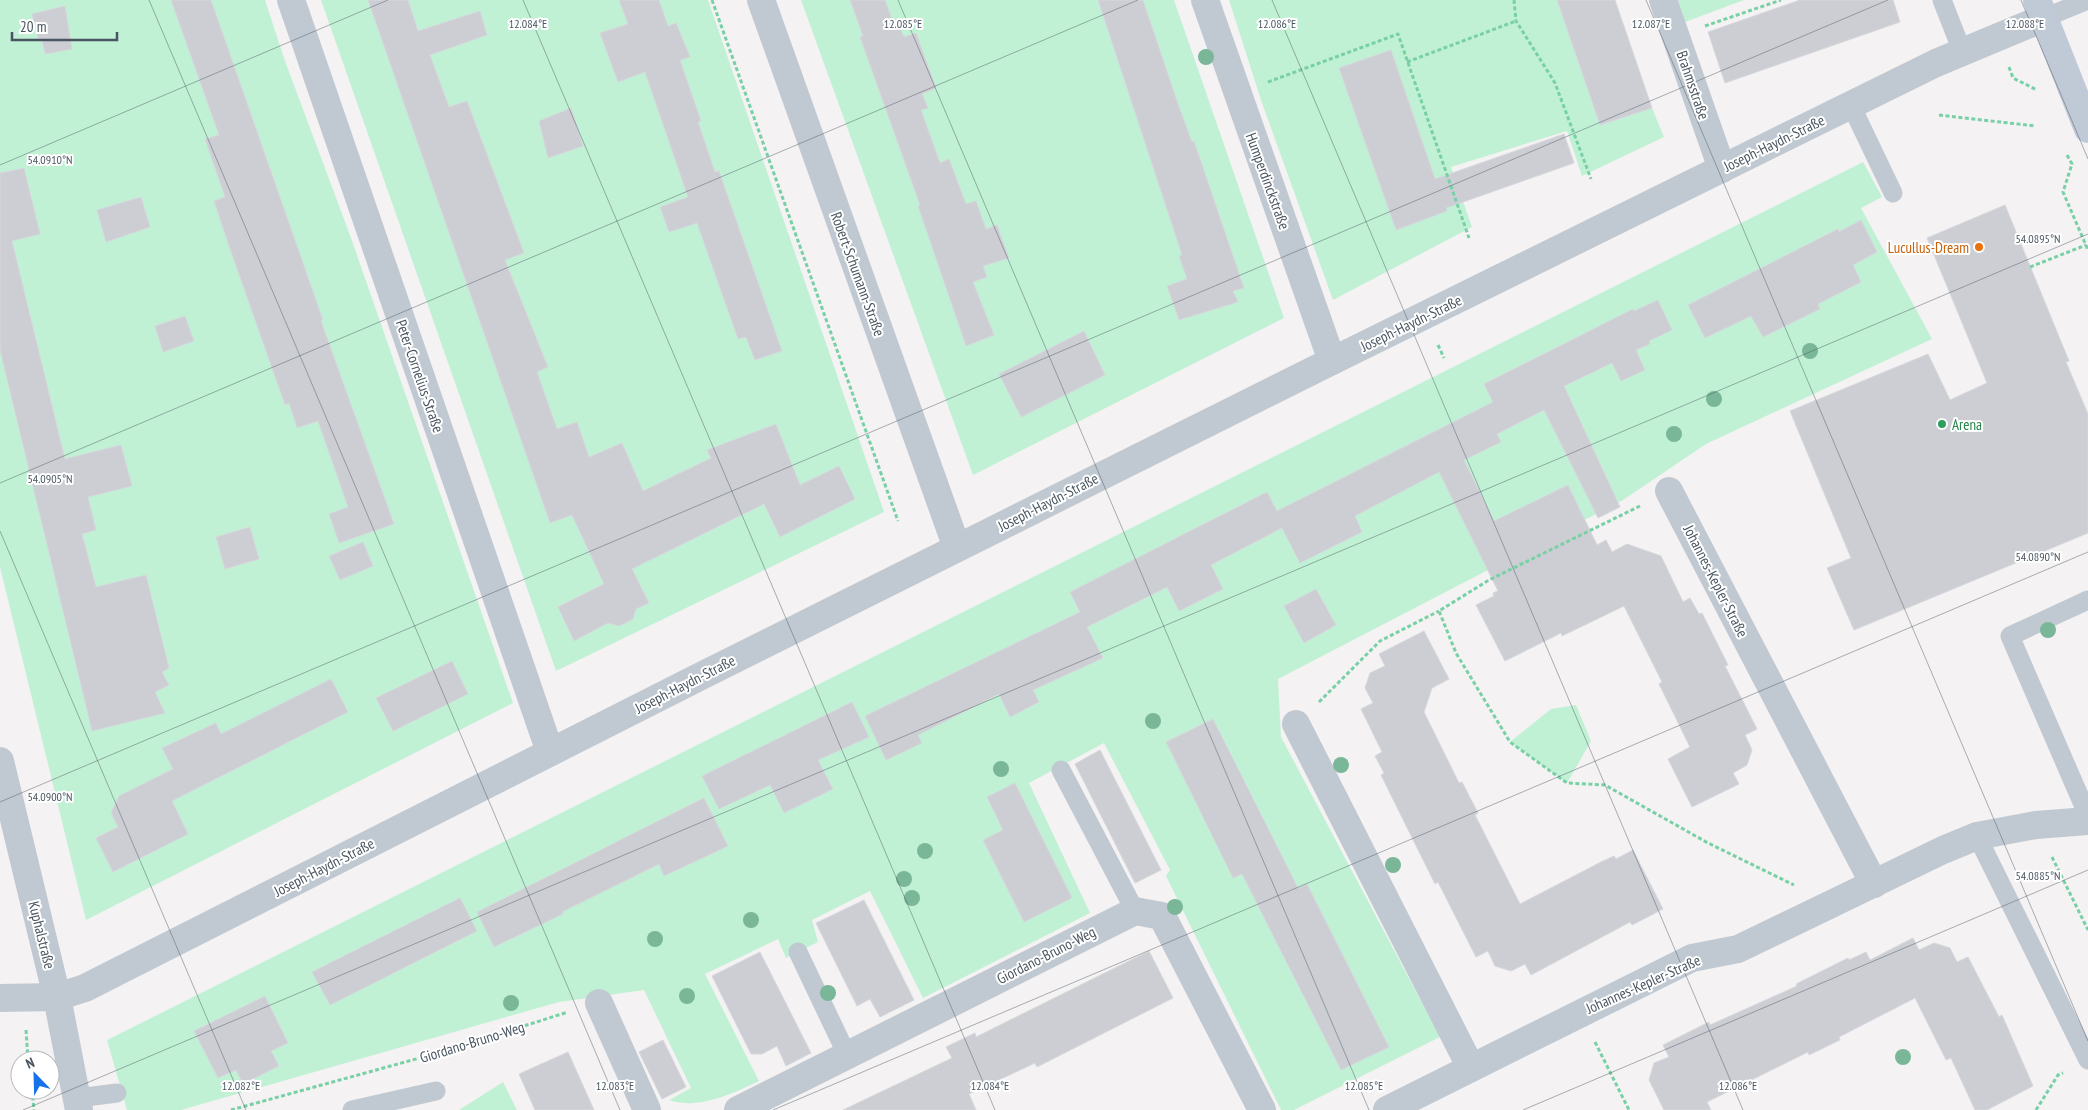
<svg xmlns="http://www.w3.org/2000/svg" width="2088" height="1110" font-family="'PT Sans Narrow',sans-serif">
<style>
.green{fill:#c1f1d4}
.building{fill:#ccced4;stroke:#d6d8dd}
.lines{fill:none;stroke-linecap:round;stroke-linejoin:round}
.path{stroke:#78d0a6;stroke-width:3;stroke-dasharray:4 2.5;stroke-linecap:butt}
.lane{stroke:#c0c9d1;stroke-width:19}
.street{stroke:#c0c9d1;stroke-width:28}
.secondary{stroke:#c0cad6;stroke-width:28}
.tree{fill:#7ab698}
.ticks{fill:none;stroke:#495560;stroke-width:1;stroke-opacity:0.45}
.food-dot{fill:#e8710a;stroke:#fff;stroke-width:2}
.leisure-dot{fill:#2e9e5b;stroke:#fff;stroke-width:2}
.labels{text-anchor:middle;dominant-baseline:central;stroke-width:4;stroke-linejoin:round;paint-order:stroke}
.street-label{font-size:15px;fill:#495560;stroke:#fff}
.food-label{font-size:15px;fill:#c56008;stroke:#fff;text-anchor:end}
.leisure-label{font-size:15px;fill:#27864d;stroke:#fff;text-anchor:start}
.ticks-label{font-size:12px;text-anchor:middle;fill:#495560;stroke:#fff;stroke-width:4;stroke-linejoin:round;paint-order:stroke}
</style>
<rect width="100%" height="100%" fill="#f4f2f2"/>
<!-- green -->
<g class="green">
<polygon points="0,0 265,0 285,61 351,238 513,703 86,920 0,567"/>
<polygon points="321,0 708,0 884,512 556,671"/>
<polygon points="801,0 1174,0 1284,318 973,475"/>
<polygon points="1229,0 1557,0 1600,125 1652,108 1664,137 1582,176 1567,131 1451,167 1472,227 1333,300 1262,103"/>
<polygon points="1678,0 1744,0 1685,22"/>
<path d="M1863,162L1882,197L1861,208L1932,339L1706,444L1623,500L1278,679L1281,737L1440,1037L1294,1110H1281L1166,876L1170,870L1104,743L1029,783L1090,913L923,998L870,891L812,920L818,942L786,958L778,939L705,974L759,1081C732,1094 698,1110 669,1100L691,1088L644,990L559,1002L181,1110H127L107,1040Z"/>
<polygon points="1576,705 1591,741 1567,783 1510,742 1551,709"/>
<polygon points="503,1082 517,1110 459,1110"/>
</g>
<!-- building -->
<g class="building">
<polygon points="171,0 211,0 323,320 321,321 394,524 339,543 329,514 348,507 318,421 297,428 289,403 285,405 230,249 214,201 225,197 205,139 219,135"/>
<polygon points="368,0 408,0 418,31 480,11 487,35 430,55 449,107 467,101 524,253 505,260 548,367 537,372 557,429 577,422 589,457 622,443 643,491 711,458 707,450 776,424 800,485 839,466 855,499 780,537 764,504 632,569 649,603 636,609 633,619 619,626 608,623 574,641 558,607 604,584 572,515 550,523"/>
<polygon points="619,0 659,0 668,26 676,23 690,57 680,60 701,121 698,122 715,172 719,171 782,351 755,360 746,337 738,339 697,223 669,232 660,207 688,197 645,72 618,82 600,33 628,24"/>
<polygon points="850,0 885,0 894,25 898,24 904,37 916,33 936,88 922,94 928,108 921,110 940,163 949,159 966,204 976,201 986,229 997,225 1009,258 983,266 987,277 973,282 994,335 966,346 918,206 920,205 860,37 863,36"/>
<polygon points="1098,0 1143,0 1178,104 1192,142 1194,141 1244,288 1233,291 1238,302 1179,320 1167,286 1187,279 1179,256 1182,255"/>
<polygon points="1557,0 1615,0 1652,108 1600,125"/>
<polygon points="1800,0 1893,0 1900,22 1725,83 1708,32"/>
<polygon points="65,6 72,49 45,54 42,40 39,41 32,14"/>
<polygon points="1391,50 1435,179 1564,134 1574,163 1446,208 1447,211 1396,230 1339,68"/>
<polygon points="571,108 583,146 548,158 539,121"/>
<polygon points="24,168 40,234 12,241 65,459 121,445 132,486 88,497 96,530 82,534 96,587 146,575 169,668 162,672 169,685 155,692 165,713 92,731 0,350 0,173"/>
<polygon points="141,197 150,227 106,242 97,210"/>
<polygon points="2005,205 2069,361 2066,362 2088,414 2088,533 1854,630 1827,568 1851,558 1790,411 1928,354 1950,400 1987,383 1927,238"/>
<polygon points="1861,220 1877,252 1853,265 1861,282 1818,304 1820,309 1763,337 1751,316 1705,338 1688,305 1838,229 1839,232"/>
<polygon points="1658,300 1672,330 1649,341 1650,344 1636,350 1645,370 1621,381 1612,363 1564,386 1620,507 1598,518 1544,410 1497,434 1501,442 1464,460 1494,521 1568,485 1597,545 1606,540 1612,552 1627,544 1661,556 1683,602 1690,598 1699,614 1702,613 1728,665 1725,666 1757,729 1745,735 1752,750 1747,765 1733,773 1739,784 1692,807 1668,759 1690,747 1659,684 1662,682 1624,606 1562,636 1561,633 1505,661 1476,605 1494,596 1493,593 1498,591 1439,472 1355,516 1362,532 1300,563 1282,528 1211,565 1223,589 1179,611 1167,587 1087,627 1103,658 1033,690 1039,702 1010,717 999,694 918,735 922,743 886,760 865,716 1080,612 1070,592 1267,492 1277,511 1493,402 1484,384 1633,309 1634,311"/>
<polygon points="185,316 194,341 163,352 155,326"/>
<polygon points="1084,331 1105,375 1021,417 999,374"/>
<polygon points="250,527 259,559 225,569 216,537"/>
<polygon points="363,542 373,566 340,580 329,556"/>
<polygon points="1316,589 1336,625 1304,643 1284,606"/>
<polygon points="1424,631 1449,679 1432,688 1424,712 1459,783 1462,782 1478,813 1475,815 1520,904 1601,862 1614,856 1616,859 1633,850 1663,909 1632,925 1630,922 1531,975 1525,964 1511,971 1495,966 1488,951 1476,957 1438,882 1435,884 1381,775 1384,773 1375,756 1382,752 1361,709 1373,703 1365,688 1370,673 1385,666 1379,654"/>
<polygon points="452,661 468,694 393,731 376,698"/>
<polygon points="331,679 348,712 172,801 188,834 113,872 96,838 118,827 111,813 119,796 173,769 162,748 216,723 221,734"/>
<polygon points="852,702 869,737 818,760 833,789 784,813 770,785 719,809 702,776"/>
<polygon points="1213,719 1298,888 1307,884 1389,1047 1341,1070 1242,874 1233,878 1166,742"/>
<polygon points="1100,750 1161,870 1135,883 1075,764"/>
<polygon points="1015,783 1072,898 1024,922 983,840 1003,830 987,797"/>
<polygon points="704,798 728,846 664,876 659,864 562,912 563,914 494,947 477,912"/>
<polygon points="460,898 477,931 330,1005 312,972"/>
<polygon points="864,900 914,1000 880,1017 870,999 857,1006 816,923"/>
<polygon points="1913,938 1919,950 1934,943 1950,948 1957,962 1968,957 1999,1017 2002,1015 2033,1086 1987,1110 1975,1110 1951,1058 1946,1060 1915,998 1839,1037 1840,1040 1809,1055 1808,1052 1707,1102 1711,1110 1664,1110 1649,1080 1654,1063 1669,1057 1663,1045 1709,1022 1710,1025 1797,986 1796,984 1848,958 1849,960 1866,952 1870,960"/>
<polygon points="1149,951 1173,998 1037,1067 1035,1063 969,1094 976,1110 843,1110 952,1058 946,1047 975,1033 976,1037"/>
<polygon points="760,952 811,1053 786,1066 777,1046 762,1054 751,1054 712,976"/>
<polygon points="265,996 288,1043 271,1051 279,1066 243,1084 236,1070 218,1078 194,1031"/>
<polygon points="663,1040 686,1087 662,1099 639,1052"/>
<polygon points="568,1052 594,1110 535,1110 519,1074"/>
</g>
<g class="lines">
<!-- path -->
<g class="path">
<polyline points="712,0 898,521"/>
<polyline points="1514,0 1516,21 1555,83 1591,179"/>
<polyline points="1705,26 1781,0"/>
<polyline points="1407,62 1516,21"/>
<polyline points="2009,67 2013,78 2037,90"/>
<polyline points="1268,82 1398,34 1469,238"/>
<polyline points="1939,115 2035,126"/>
<polyline points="2067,155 2072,164 2063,192 2088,250"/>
<polyline points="2030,267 2086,245"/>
<polyline points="1438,345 1444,358"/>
<polyline points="1640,506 1489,580 1439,611 1456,653 1510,742 1567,783 1605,785 1708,843 1794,885"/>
<polyline points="1319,702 1380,641 1439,611"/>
<polyline points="2052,857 2088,930"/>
<polyline points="26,1030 28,1060"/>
<polyline points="1595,1042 1629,1110"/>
<polyline points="32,1090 34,1110"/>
<polyline points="231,1110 445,1051 568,1012"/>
<polyline points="2036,1110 2058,1075 2063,1073"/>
</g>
<!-- lane -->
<g class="lane">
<polyline points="1942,0 1962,51"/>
<polyline points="2044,18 2088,0"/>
<polyline points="1851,105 1893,193"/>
<polyline points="2088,600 2010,636 2088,816"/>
<polyline points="1061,770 1135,911"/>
<polyline points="1977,836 2088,1060"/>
<polyline points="798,952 848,1057"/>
<polyline points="78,1098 117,1093"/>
<polyline points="352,1110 436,1091"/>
</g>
<!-- street -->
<g class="street">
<polyline points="291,0 550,752"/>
<polyline points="761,0 957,548"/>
<polyline points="1205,0 1332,361"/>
<polyline points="1663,0 1722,169"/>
<polyline points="1669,491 1874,884"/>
<polyline points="1296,724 1471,1068"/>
<polyline points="0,761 57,997 79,1110"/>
<polyline points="0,998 57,997 85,988 705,674 1332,361 1936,63 2044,18"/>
<polyline points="599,1003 647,1110"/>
<polyline points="738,1110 1135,911 1162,916 1262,1110"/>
<polyline points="1387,1110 1692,958 1738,949 1943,850 1977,836 2036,825 2088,821"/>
</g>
<!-- secondary -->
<polyline class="secondary" points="2037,0 2088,129"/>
</g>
<!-- trees -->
<g class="tree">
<circle cx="1206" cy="57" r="8"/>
<circle cx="1810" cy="351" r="8"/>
<circle cx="1714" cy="399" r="8"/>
<circle cx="1674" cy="434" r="8"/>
<circle cx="2048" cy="630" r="8"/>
<circle cx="1153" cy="721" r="8"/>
<circle cx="1341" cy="765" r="8"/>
<circle cx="1001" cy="769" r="8"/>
<circle cx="925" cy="851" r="8"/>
<circle cx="1393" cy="865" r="8"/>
<circle cx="904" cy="879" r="8"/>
<circle cx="912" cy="898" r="8"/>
<circle cx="1175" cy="907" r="8"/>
<circle cx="751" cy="920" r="8"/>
<circle cx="655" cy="939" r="8"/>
<circle cx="828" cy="993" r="8"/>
<circle cx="687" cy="996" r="8"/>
<circle cx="511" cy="1003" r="8"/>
<circle cx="1903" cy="1057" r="8"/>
</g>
<!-- ticks -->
<path class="ticks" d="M149,0L620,1110M523,0L995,1110M898,0L1369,1110M1272,0L1743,1110M1646,0L2088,1041M2021,0L2088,159M0,165L388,0M0,483L1138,0M0,531L246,1110M0,802L1888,0M23,1110L2088,234M773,1110L2088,552M1523,1110L2088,870"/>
<!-- markers -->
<circle class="food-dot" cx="1979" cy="247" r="5"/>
<circle class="leisure-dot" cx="1942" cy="424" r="5"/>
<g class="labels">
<!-- street labels -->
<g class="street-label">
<text transform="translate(1693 85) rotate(71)">Brahmsstraße</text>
<text transform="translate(1774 143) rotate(-26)">Joseph-Haydn-Straße</text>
<text transform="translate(1268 181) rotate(70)">Humperdinckstraße</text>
<text transform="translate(858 274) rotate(70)">Robert-Schumann-Straße</text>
<text transform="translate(1411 323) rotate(-26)">Joseph-Haydn-Straße</text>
<text transform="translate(420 376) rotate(71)">Peter-Cornelius-Straße</text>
<text transform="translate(1048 502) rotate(-27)">Joseph-Haydn-Straße</text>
<text transform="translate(1716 581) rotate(63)">Johannes-Kepler-Straße</text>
<text transform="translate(685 684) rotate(-27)">Joseph-Haydn-Straße</text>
<text transform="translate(324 867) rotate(-27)">Joseph-Haydn-Straße</text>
<text transform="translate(42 935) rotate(76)">Kuphalstraße</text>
<text transform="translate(1046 955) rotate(-27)">Giordano-Bruno-Weg</text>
<text transform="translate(1643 984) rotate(-24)">Johannes-Kepler-Straße</text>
<text transform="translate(472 1042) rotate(-17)">Giordano-Bruno-Weg</text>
</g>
<!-- food labels -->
<g class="food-label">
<text x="1969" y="247">Lucullus-Dream</text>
</g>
<!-- leisure labels -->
<g class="leisure-label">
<text x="1952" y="424">Arena</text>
</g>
</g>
<g class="ticks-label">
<text x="528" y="28">12.084°E</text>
<text x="903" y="28">12.085°E</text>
<text x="1277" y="28">12.086°E</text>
<text x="1651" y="28">12.087°E</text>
<text x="2025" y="28">12.088°E</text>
<text x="50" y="164">54.0910°N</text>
<text x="2038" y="243">54.0895°N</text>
<text x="50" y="483">54.0905°N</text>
<text x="2038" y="561">54.0890°N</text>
<text x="50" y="801">54.0900°N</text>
<text x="2038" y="880">54.0885°N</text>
<text x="241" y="1090">12.082°E</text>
<text x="615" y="1090">12.083°E</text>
<text x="990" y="1090">12.084°E</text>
<text x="1364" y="1090">12.085°E</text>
<text x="1738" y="1090">12.086°E</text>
</g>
<!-- north arrow -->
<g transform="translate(35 1075) rotate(337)"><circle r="24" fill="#ffffff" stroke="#b6bbbf"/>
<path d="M0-4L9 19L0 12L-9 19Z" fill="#1771e9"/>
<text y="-8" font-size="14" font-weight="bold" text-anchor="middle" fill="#495560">N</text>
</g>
<!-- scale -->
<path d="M12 32v8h105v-8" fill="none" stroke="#495560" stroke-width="2.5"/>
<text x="20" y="32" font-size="15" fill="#495560" stroke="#ffffff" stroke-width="4" paint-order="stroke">20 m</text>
</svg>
